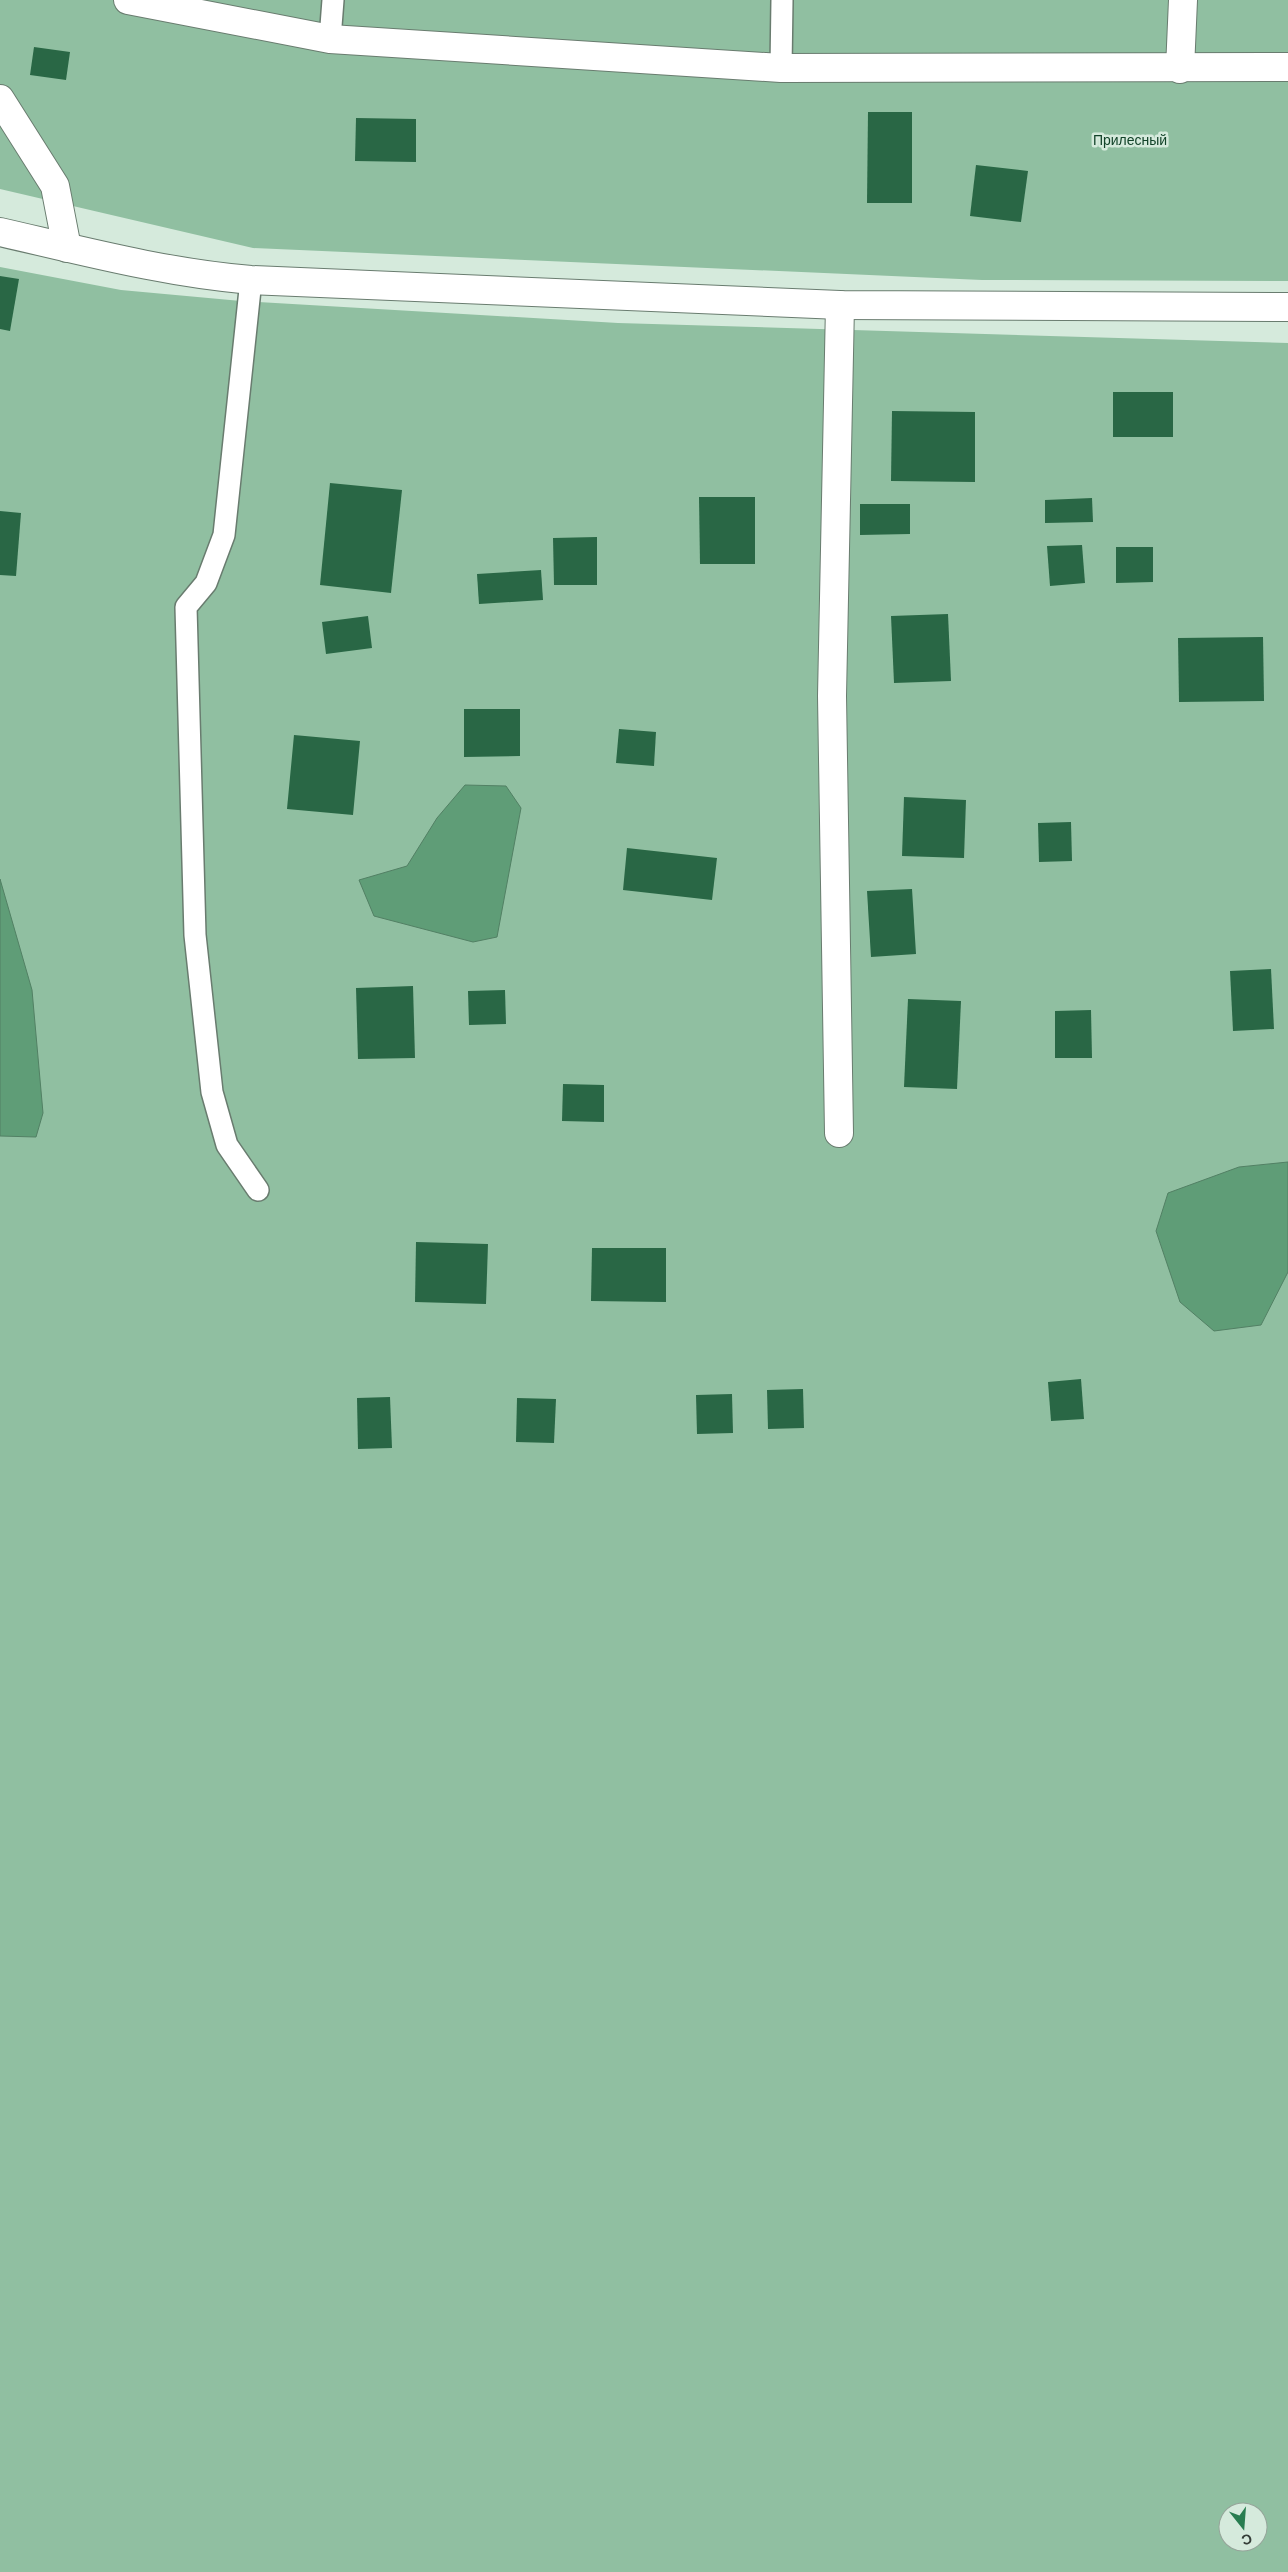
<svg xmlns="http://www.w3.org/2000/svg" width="1288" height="2572" font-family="Arial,sans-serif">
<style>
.green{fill:#90bfa1;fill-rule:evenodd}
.water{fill:#5f9d77;stroke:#528064}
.building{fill:#296745}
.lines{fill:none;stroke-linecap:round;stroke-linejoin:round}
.lane-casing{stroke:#697c6f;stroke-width:24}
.street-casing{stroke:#697c6f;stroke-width:30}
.secondary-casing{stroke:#697c6f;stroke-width:30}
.lane{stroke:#fff;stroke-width:21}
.street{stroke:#fff;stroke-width:28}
.secondary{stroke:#fff;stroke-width:28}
.labels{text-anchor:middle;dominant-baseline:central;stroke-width:5;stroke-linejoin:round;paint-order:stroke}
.park-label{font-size:14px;fill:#124329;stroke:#d5eadc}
</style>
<rect width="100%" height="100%" fill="#d5eadc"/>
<!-- green -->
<g class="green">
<polygon points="0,0 1288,0 1288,281 982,280 253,248 0,189"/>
<path d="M0,267L121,290L241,301L618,323L1288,343V2572H0ZM1228,2512H1258V2542H1228Z"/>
</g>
<!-- water -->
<g class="water">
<polygon points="465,785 506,786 521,808 497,937 473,942 374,916 359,880 407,866 437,818"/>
<polygon points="0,879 32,990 43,1113 36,1137 0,1136"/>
<polygon points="1288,1162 1288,1272 1261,1325 1214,1331 1180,1302 1156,1231 1168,1193 1239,1167"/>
</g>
<!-- building -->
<g class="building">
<polygon points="34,47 70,52 66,80 30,75"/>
<polygon points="868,112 912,112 912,203 867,203"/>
<polygon points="356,118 416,119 416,162 355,161"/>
<polygon points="976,165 1028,171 1021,222 970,216"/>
<polygon points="0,276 19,279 10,331 0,329"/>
<rect x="1113" y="392" width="60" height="45"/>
<polygon points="892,411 975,412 975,482 891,481"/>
<polygon points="330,483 402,490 391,593 320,585"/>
<polygon points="699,497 755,497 755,564 700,564"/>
<polygon points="1092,498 1093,522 1045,523 1045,500"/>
<polygon points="860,504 910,504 910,534 860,535"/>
<polygon points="0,511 21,513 16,576 0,575"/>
<polygon points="597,537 597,585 554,585 553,538"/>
<polygon points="1082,545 1085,583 1050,586 1047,546"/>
<polygon points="1116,547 1153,547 1153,582 1116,583"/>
<polygon points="541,570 543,600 479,604 477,574"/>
<polygon points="948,614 951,681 894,683 891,616"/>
<polygon points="368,616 372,648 326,654 322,622"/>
<polygon points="1263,637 1264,701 1179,702 1178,638"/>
<polygon points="464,709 520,709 520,756 464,757"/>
<polygon points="619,729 656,732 654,766 616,763"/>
<polygon points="294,735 360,741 353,815 287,809"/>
<polygon points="904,797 966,800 964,858 902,856"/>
<polygon points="1071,822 1072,861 1039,862 1038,823"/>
<polygon points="627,848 717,858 712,900 623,890"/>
<polygon points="912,889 916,954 871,957 867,891"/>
<polygon points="1271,969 1274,1029 1233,1031 1230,971"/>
<polygon points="413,986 415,1058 358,1059 356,988"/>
<polygon points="505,990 506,1024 469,1025 468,991"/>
<polygon points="908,999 961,1001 957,1089 904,1087"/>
<polygon points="1091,1010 1092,1058 1055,1058 1055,1011"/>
<polygon points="563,1084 604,1085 604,1122 562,1121"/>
<polygon points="416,1242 488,1244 486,1304 415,1302"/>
<polygon points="592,1248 666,1248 666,1302 591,1301"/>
<polygon points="1081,1379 1084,1419 1051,1421 1048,1382"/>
<polygon points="803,1389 804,1428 768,1429 767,1390"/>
<polygon points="732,1394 733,1433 697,1434 696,1395"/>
<polygon points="390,1397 392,1448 358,1449 357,1398"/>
<polygon points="517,1398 556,1399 554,1443 516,1442"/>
</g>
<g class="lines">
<!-- lane casing -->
<g class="lane-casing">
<g id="lane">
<polyline points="330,39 333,0"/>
<polyline points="781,68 782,0"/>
<polyline points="251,280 224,535 206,583 186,607 195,935 212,1092 227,1145 258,1190"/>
</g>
</g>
<!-- street casing -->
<g class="street-casing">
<g id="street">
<polyline points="128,0 330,39 781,68 1288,67"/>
<polyline points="1180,69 1183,0"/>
<polyline points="0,99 55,186 67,248"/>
<polyline points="839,1133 832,696 840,305"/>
</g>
</g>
<!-- secondary casing -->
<g class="secondary-casing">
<path id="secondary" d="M0,232C83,251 166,273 251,280L840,305L1288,307"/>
</g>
<!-- lane -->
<use href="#lane" class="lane"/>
<!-- street -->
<use href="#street" class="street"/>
<!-- secondary -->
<use href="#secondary" class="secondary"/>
</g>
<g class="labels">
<!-- park labels -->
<g class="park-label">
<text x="1130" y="140">Прилесный</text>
</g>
</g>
<!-- north arrow -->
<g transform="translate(1243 2527) rotate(163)"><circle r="24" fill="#d5eadc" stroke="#95a59a"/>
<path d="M0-4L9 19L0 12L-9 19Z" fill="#287d50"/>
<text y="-8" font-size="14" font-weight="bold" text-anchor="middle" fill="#353e38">С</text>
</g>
</svg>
